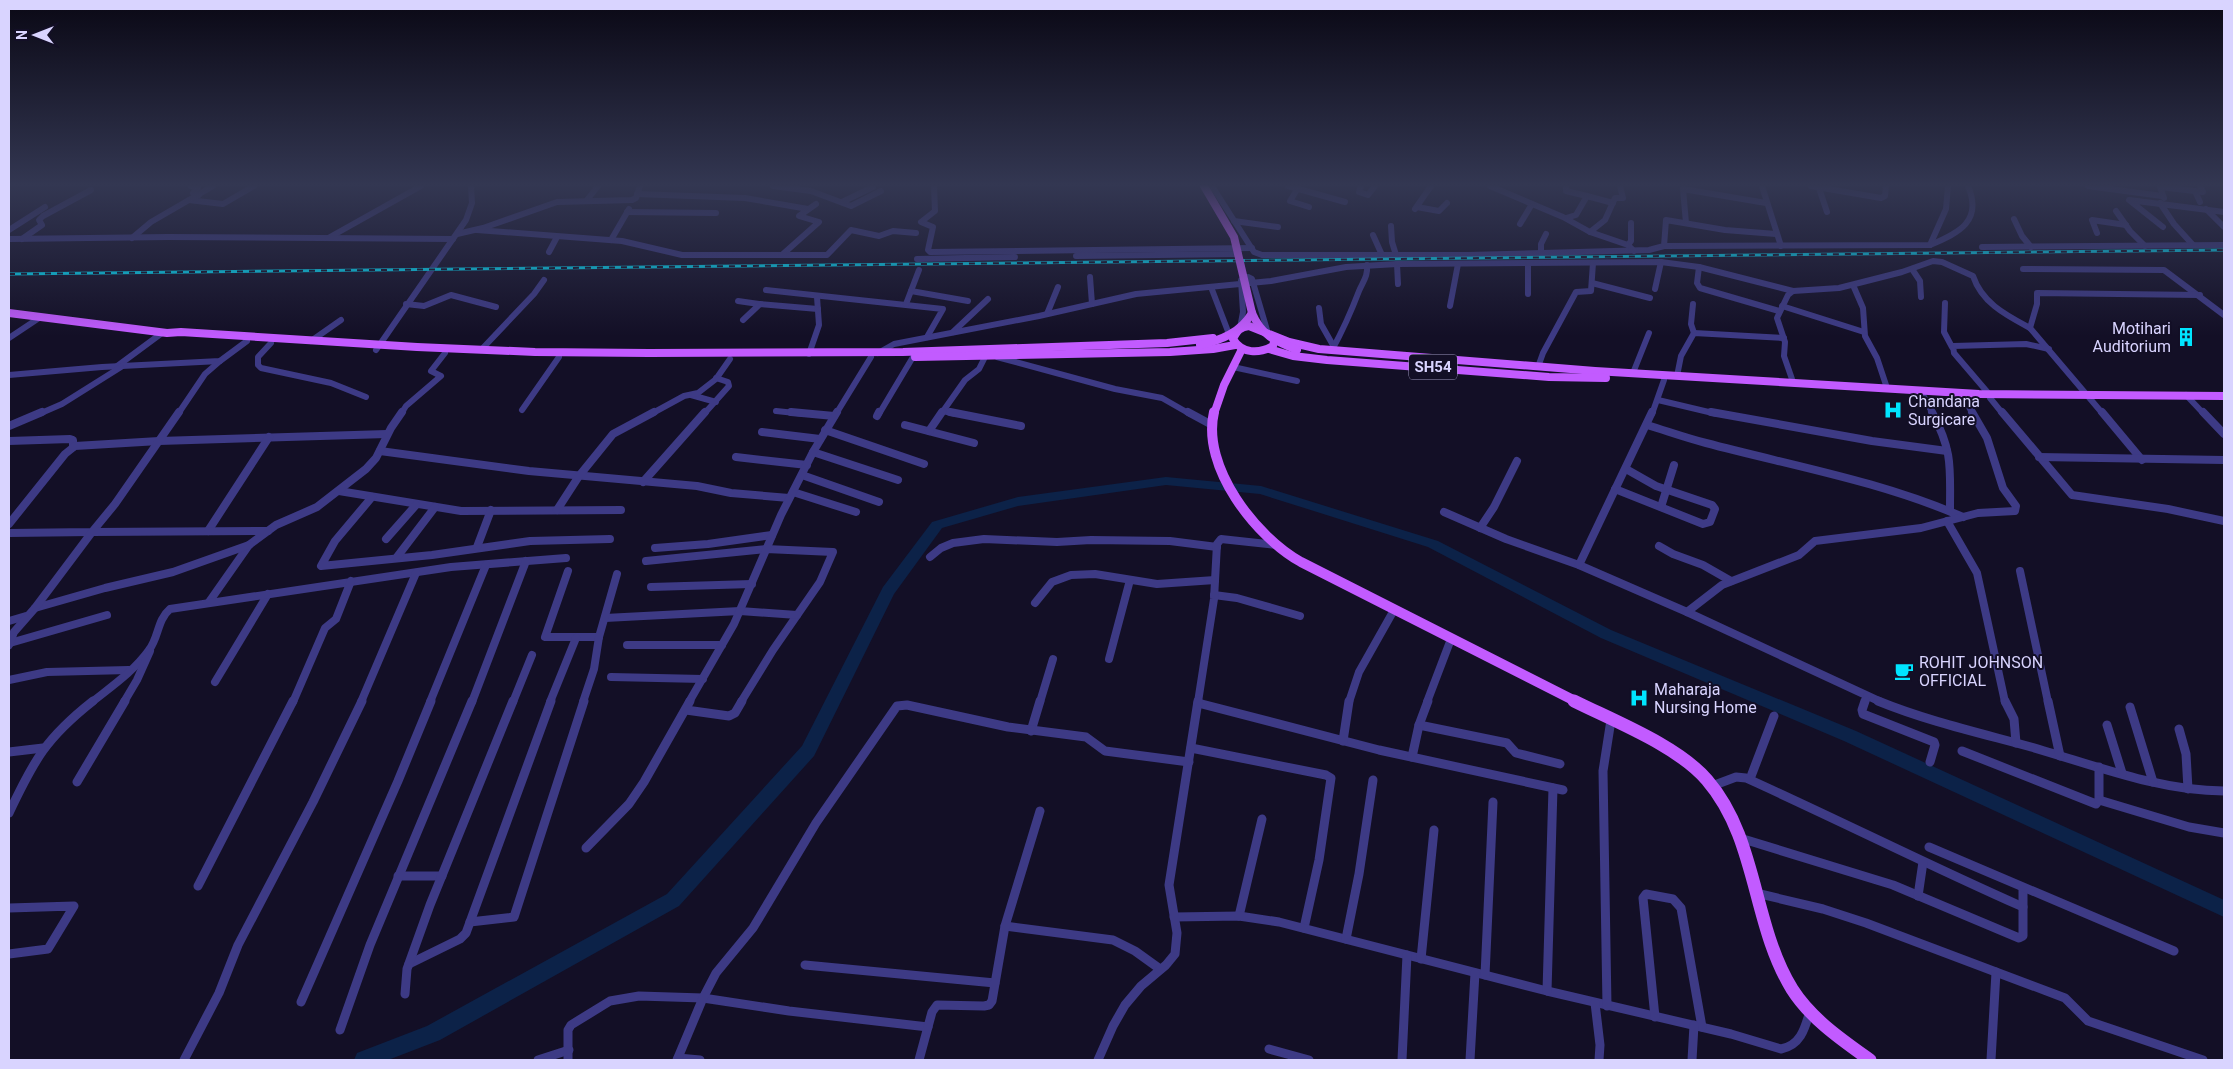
<svg xmlns="http://www.w3.org/2000/svg" width="2233" height="1069" font-family="Roboto,sans-serif">
<style>
.lines{fill:none;stroke-linecap:round;stroke-linejoin:round}
.river{fill:#0c2248;fill-rule:evenodd}
.minor-far2{stroke:#3d3a85;stroke-width:6}
.minor-far1{stroke:#3d3a85;stroke-width:8}
.minor{stroke:#3d3a85;stroke-width:9}
.major-far2{stroke:#c25bff;stroke-width:8}
.major-far1{stroke:#c25bff;stroke-width:10}
.major{stroke:#c25bff;stroke-width:13}
.rail-casing{stroke:#00e5ff;stroke-width:3}
.rail{stroke:#130f26;stroke-width:2;stroke-dasharray:6;stroke-linecap:butt}
.major-bridge{stroke:#c25bff;stroke-width:8}
.labels{text-anchor:middle;dominant-baseline:central;stroke-width:4;stroke-linejoin:round;paint-order:stroke}
.shield{fill:#130f26;stroke:#9e99be;stroke-width:1}
.shield-label{font-size:15px;font-weight:bold;fill:#d9d4ff}
.poi-label{font-size:16px;fill:#d9d4ff;stroke:#130f26;text-anchor:start}
</style>
<rect width="100%" height="100%" fill="#130f26"/>
<g class="lines">
<!-- river -->
<polygon class="river" points="1166,477 1261,486 1438,541 1611,630 1856,731 2224,900 2224,917 1844,741 1601,638 1428,547 1260,494 1166,485 1018,506 942,528 894,594 814,756 679,906 440,1040 388,1060 354,1060 357,1053 427,1026 667,894 802,746 883,587 932,522 1018,497"/>
<!-- minor-far2 -->
<g class="minor-far2">
<polyline points="191,186 198,188 193,193 199,195"/>
<polyline points="773,186 811,191 851,206 881,191"/>
<polyline points="934,186 935,211 921,222 933,227 928,250 930,252 1252,248"/>
<polyline points="1212,186 1254,252 1262,255 1468,255 1649,250 1664,246 1666,220 1725,230 1776,234"/>
<polyline points="1288,186 1345,202"/>
<polyline points="1361,186 1359,192 1368,195 1375,186"/>
<polyline points="1490,186 1563,217 1590,232 1628,245 1634,251"/>
<polyline points="1566,186 1566,191 1587,196"/>
<polyline points="1762,186 1781,246"/>
<polyline points="1811,186 1881,198 1885,196 1886,186"/>
<polyline points="2088,186 2162,196"/>
<polyline points="1298,188 1290,201 1309,207"/>
<polyline points="1819,188 1827,212"/>
<polyline points="2195,191 2200,202"/>
<polyline points="637,194 745,198 808,209"/>
<polyline points="2164,198 2160,187 2203,192 2200,186"/>
<polyline points="189,200 223,204 254,186"/>
<polyline points="587,200 598,186"/>
<polyline points="842,202 873,187"/>
<polyline points="2160,203 2174,224 2193,245"/>
<polyline points="1417,207 1439,211 1447,203"/>
<polyline points="1415,209 1431,186"/>
<polyline points="2206,209 2224,227"/>
<polyline points="2116,211 2130,231 2145,246"/>
<polyline points="627,212 716,213"/>
<polyline points="1566,218 1576,215 1587,196 1613,203"/>
<polyline points="2014,219 2022,236 2031,247"/>
<polyline points="1234,221 1278,227"/>
<polyline points="1686,223 1683,189 1766,203"/>
<polyline points="1520,224 1532,204"/>
<polyline points="1391,226 1392,242 1396,255"/>
<polyline points="2163,227 2129,200 2224,212"/>
<polyline points="9,230 45,207"/>
<polyline points="477,230 622,241 682,255 827,255 851,230 879,236 893,231 916,233"/>
<polyline points="1590,232 1605,220 1615,198 1623,198 1620,186"/>
<polyline points="2097,233 2092,220 2126,225"/>
<polyline points="457,234 483,228 557,202 632,200 636,198 640,186"/>
<polyline points="1373,235 1382,255"/>
<polyline points="330,237 421,186"/>
<polyline points="132,238 151,222 213,186"/>
<polyline points="9,239 168,237 453,239"/>
<polyline points="22,239 42,225 39,220 43,216 91,190"/>
<polyline points="611,240 629,209"/>
<polyline points="1628,245 1631,241 1631,223"/>
<polyline points="1930,245 1946,209 1948,186"/>
<path d="M1664,246L1930,245C1959,233 1983,221 1968,186"/>
<polyline points="1982,247 2224,245"/>
<polyline points="549,252 557,237"/>
<polyline points="1541,253 1541,244 1546,234"/>
<polyline points="783,254 819,222 799,216 816,204"/>
<polyline points="1076,256 1239,254"/>
<polyline points="917,259 1015,257"/>
<polyline points="1528,263 1528,294"/>
<polyline points="1397,264 1398,284"/>
<polyline points="1699,267 1697,283 1700,288 1779,311"/>
<polyline points="1912,269 1920,281 1921,297"/>
<polyline points="2023,269 2164,270 2224,315"/>
<polyline points="1090,277 1092,304"/>
<polyline points="1592,283 1650,298"/>
<polyline points="1853,285 1863,308 1865,336 1877,358 1887,388"/>
<polyline points="1211,287 1229,334"/>
<polyline points="1655,289 1661,262"/>
<polyline points="766,290 943,309 927,337"/>
<polyline points="911,291 968,301"/>
<polyline points="738,301 759,304"/>
<polyline points="1945,303 1944,332 1952,347"/>
<polyline points="406,304 424,306 451,295 496,307"/>
<polyline points="906,304 919,270"/>
<polyline points="1693,304 1691,324 1694,333"/>
<polyline points="1450,306 1458,264"/>
<polyline points="1782,306 1864,332"/>
<polyline points="1319,308 1321,324 1334,347"/>
<polyline points="1047,314 1058,287"/>
<polyline points="743,320 760,304 818,309"/>
<polyline points="1240,328 1243,312 1241,280 1248,277 1252,279 1267,330"/>
<polyline points="953,332 988,299"/>
<polyline points="9,338 39,318"/>
<polyline points="311,341 341,320"/>
<polyline points="271,343 258,357 258,365 261,368 331,383 366,397"/>
<polyline points="376,350 466,220 472,203 471,186"/>
<polyline points="481,350 534,294 544,280"/>
<path d="M1332,350C1343,330 1351,312 1359,291C1363,281 1368,277 1367,265"/>
<polyline points="878,353 894,344 1039,316 1136,294 1271,281 1346,267 1397,264 1661,262 1699,267 1793,291"/>
<polyline points="809,354 819,325 817,297"/>
<polyline points="997,357 1115,389 1162,398 1190,414"/>
<polyline points="116,367 162,333"/>
<polyline points="1233,367 1297,381"/>
<polyline points="1538,367 1543,353 1576,292 1591,291 1593,263"/>
<polyline points="1633,373 1649,333"/>
<polyline points="9,375 102,367 220,361 247,341"/>
<polyline points="1677,376 1681,356 1694,333 1784,338"/>
<path d="M1793,382L1784,356L1785,342L1777,318L1788,295L1793,291L1839,288L1902,272L1933,261L1942,262L1973,276C1982,303 2006,315 2030,328"/>
<polyline points="1989,394 1954,353 1953,346 2026,344 2049,349"/>
<polyline points="691,395 716,402"/>
<polyline points="1923,395 1933,414"/>
<polyline points="2186,395 2204,414"/>
<polyline points="1963,397 1973,414"/>
<polyline points="1990,398 2003,414"/>
<polyline points="1658,400 1717,414"/>
<polyline points="522,410 559,357"/>
<polyline points="776,411 805,414"/>
<polyline points="943,411 956,414"/>
<polyline points="39,414 62,404 121,367"/>
<polyline points="178,414 205,374 220,361"/>
<polyline points="401,414 406,406 441,376 431,371 445,353"/>
<polyline points="651,414 684,396 698,393 716,379 730,359"/>
<polyline points="704,414 729,386 728,382 716,378"/>
<polyline points="836,414 871,357"/>
<polyline points="879,414 913,357"/>
<polyline points="941,414 965,380 979,369 985,357"/>
<polyline points="1652,414 1664,380"/>
<polyline points="2103,414 2030,328 2037,304 2037,293 2200,295"/>
</g>
<!-- minor-far1 -->
<g class="minor-far1">
<polyline points="791,412 834,416"/>
<polyline points="950,412 1021,426"/>
<polyline points="1188,412 1212,425"/>
<polyline points="1711,412 1872,441 1947,451"/>
<path d="M1932,412C1953,452 1950,467 1950,510"/>
<polyline points="2002,412 2072,495 2168,509 2224,521"/>
<polyline points="2102,412 2142,460"/>
<polyline points="2203,412 2224,434"/>
<polyline points="877,416 879,412"/>
<polyline points="905,425 974,443"/>
<path d="M1647,425C1667,431 1686,438 1706,443C1793,466 1880,481 1963,517"/>
<polyline points="9,426 42,412"/>
<polyline points="825,430 924,464"/>
<polyline points="929,431 942,412"/>
<polyline points="762,432 820,439"/>
<polyline points="9,441 70,439 73,440 73,447"/>
<polyline points="380,451 529,471 697,486 731,493 789,498"/>
<polyline points="813,452 898,480"/>
<polyline points="736,457 807,465"/>
<polyline points="2039,457 2224,460"/>
<polyline points="802,475 879,502"/>
<polyline points="643,482 705,412"/>
<polyline points="1615,489 1703,524 1710,522 1715,509 1712,505 1656,486 1626,469"/>
<polyline points="339,491 461,511 621,510"/>
<polyline points="793,492 856,512"/>
<polyline points="372,497 335,541 321,566 432,555 530,541 610,539"/>
<polyline points="1661,507 1674,465"/>
<polyline points="557,510 579,476 613,434 654,412"/>
<polyline points="1444,512 1506,539 1579,565 1687,612 1881,702"/>
<polyline points="1947,521 1977,573 2005,702"/>
<polyline points="9,524 65,454 75,446 159,441 387,434"/>
<polyline points="1480,528 1494,507 1517,461"/>
<polyline points="208,531 269,437"/>
<polyline points="9,533 92,532 115,504 179,412"/>
<polyline points="386,539 416,505"/>
<polyline points="1659,546 1673,554 1703,565 1731,581"/>
<polyline points="477,547 491,510"/>
<polyline points="655,548 708,544 772,535"/>
<polyline points="397,557 435,507"/>
<polyline points="930,557 941,548 953,543 984,539 1057,542 1091,540 1170,541 1217,547"/>
<polyline points="646,561 766,549 833,552 820,582 773,650 741,702"/>
<polyline points="1579,565 1652,412"/>
<polyline points="568,571 545,637 599,637"/>
<polyline points="2020,571 2048,702"/>
<polyline points="651,587 752,584"/>
<polyline points="1214,595 1237,598 1300,616"/>
<polyline points="209,602 249,545 276,525 317,507 366,469 376,458 391,428 402,412"/>
<polyline points="1035,603 1052,582 1071,575 1095,574 1157,584 1215,580"/>
<polyline points="35,608 105,588 173,572 249,545"/>
<polyline points="1687,612 1722,585 1799,555 1815,541 1921,528 1978,513 2015,511 2016,506 2003,488 1987,438 1972,412"/>
<polyline points="605,618 740,611 797,615"/>
<polyline points="9,621 26,616"/>
<polyline points="10,643 107,615"/>
<polyline points="9,645 14,632 35,608 92,532 268,531"/>
<polyline points="627,645 722,645"/>
<polyline points="1109,659 1130,580"/>
<polyline points="611,677 703,679"/>
<polyline points="9,680 47,672 129,670"/>
<polyline points="215,682 268,594"/>
<path d="M92,702C112,686 134,671 149,650C159,637 157,620 170,609L451,567L566,558"/>
<polyline points="124,702 137,680 150,651"/>
<polyline points="293,702 325,628 336,619 351,581"/>
<polyline points="361,702 416,573"/>
<polyline points="430,702 486,565"/>
<polyline points="472,702 526,561"/>
<polyline points="513,702 532,655"/>
<polyline points="550,702 576,638"/>
<polyline points="583,702 594,669 599,637 617,574"/>
<polyline points="689,702 734,624 781,515 813,452 837,412"/>
<polyline points="1040,702 1053,659"/>
<polyline points="1198,702 1214,599 1217,544 1221,539 1276,545"/>
<polyline points="1349,702 1359,672 1394,610"/>
<polyline points="1427,702 1451,639"/>
<polyline points="1865,702 1867,696"/>
</g>
<!-- minor -->
<g class="minor">
<polyline points="1865,701 1862,710 1863,714 1934,742 1935,745 1930,762"/>
<path d="M1878,701C1927,721 1980,733 2031,747C2094,765 2159,791 2224,791"/>
<polyline points="2005,701 2014,719 2016,743"/>
<polyline points="2048,701 2060,756"/>
<polyline points="1198,703 1379,750 1563,790"/>
<polyline points="2130,707 2153,782"/>
<polyline points="686,710 729,716 735,713 742,701"/>
<polyline points="1419,725 1507,743 1516,753 1560,764"/>
<polyline points="2107,725 2122,773"/>
<polyline points="2179,729 2186,754 2188,789"/>
<polyline points="1031,731 1040,701"/>
<polyline points="1343,741 1349,701"/>
<polyline points="1191,748 1326,775 1331,778 1319,860 1304,928"/>
<polyline points="1962,751 2096,804 2099,800 2099,767"/>
<polyline points="9,752 43,748"/>
<polyline points="1412,757 1419,725 1428,701"/>
<polyline points="1750,779 1774,716"/>
<polyline points="77,782 125,701"/>
<path d="M1712,786L1736,777L1746,778C1839,820 1930,866 2023,907"/>
<polyline points="2099,800 2189,827 2224,833"/>
<path d="M9,813C34,760 46,738 93,701"/>
<polyline points="1740,838 1893,885 2019,938 2023,936 2023,888"/>
<polyline points="1929,847 2174,951"/>
<polyline points="586,848 629,804 644,782 690,701"/>
<polyline points="398,876 442,876"/>
<polyline points="198,886 293,701"/>
<polyline points="1756,893 1823,909 1866,923 2065,998 2088,1021 2203,1060"/>
<polyline points="1918,896 1923,862"/>
<polyline points="9,908 74,906 48,949 9,954"/>
<polyline points="1239,916 1262,819"/>
<path d="M1174,917L1239,916L1279,922L1547,991L1731,1034L1781,1049C1801,1045 1805,1028 1810,1011"/>
<polyline points="470,922 514,917 584,701"/>
<polyline points="1005,926 1113,940 1135,951 1160,969"/>
<polyline points="1346,939 1359,874 1373,780"/>
<polyline points="1421,959 1434,830"/>
<polyline points="409,964 460,939 466,933 551,701"/>
<polyline points="805,965 995,983"/>
<polyline points="1485,975 1493,802"/>
<polyline points="1547,991 1553,788"/>
<polyline points="405,994 407,969 430,905 513,701"/>
<polyline points="301,1002 398,781 431,701"/>
<polyline points="1595,1003 1600,1045 1599,1060"/>
<polyline points="1607,1006 1603,771 1611,720"/>
<polyline points="1655,1017 1643,898 1646,894 1673,899 1681,908 1702,1027"/>
<polyline points="340,1030 370,945 472,701"/>
<polyline points="1269,1049 1309,1060"/>
<polyline points="678,1058 700,1060"/>
<polyline points="184,1060 219,993 238,945 313,802 362,701"/>
<polyline points="538,1060 569,1050"/>
<polyline points="568,1060 568,1030 571,1025 610,1001 639,996 703,998 789,1011 928,1027"/>
<polyline points="677,1060 703,998 716,973 753,928 816,823 897,706 907,705 1008,727 1086,737 1105,751 1189,762"/>
<polyline points="919,1060 932,1012 937,1005 984,1006 989,1005 992,1001 1005,926 1040,811"/>
<polyline points="1098,1060 1113,1026 1125,1005 1141,986 1166,965 1175,954 1177,933 1169,885 1198,701"/>
<polyline points="1402,1060 1407,955"/>
<polyline points="1470,1060 1475,973"/>
<polyline points="1692,1060 1694,1025"/>
<polyline points="1991,1060 1996,972"/>
</g>
<!-- major-far2 -->
<g class="major-far2">
<polyline points="9,313 167,333 181,332 417,347 535,352 649,353 903,352 1167,343 1213,338"/>
<path d="M1275,337L1273,346C1259,354 1242,354 1233,339C1237,331 1240,327 1249,326L1289,342L1319,349L1595,371L1979,394L2224,396"/>
<polyline points="1269,349 1293,356 1327,360 1549,377 1606,378"/>
<polyline points="915,357 1170,352 1213,349 1235,345"/>
<polyline points="1214,414 1224,385 1242,349"/>
</g>
<!-- major-far1 -->
<path class="major-far1" d="M1214,412C1201,467 1256,537 1301,562L1577,702"/>
<!-- major -->
<path class="major" d="M1574,701C1614,721 1678,746 1707,780C1758,839 1752,924 1792,989C1811,1019 1842,1040 1870,1060"/>
<!-- rail casing -->
<g class="rail-casing">
<polyline id="rail" points="9,274 2224,250"/>
</g>
<!-- rail -->
<use href="#rail" class="rail"/>
<!-- major-bridge -->
<g class="major-bridge">
<path d="M1204,186L1234,237L1252,313C1262,336 1275,341 1297,350"/>
<path d="M1200,345C1221,340 1240,333 1252,313"/>
</g>
</g>
<!-- sky -->
<linearGradient id="sky" x2="0" y2="1"><stop stop-color="#0a0815"/><stop offset="0.55" stop-color="#333752"/><stop offset="1" stop-color="#333752" stop-opacity="0"/></linearGradient>
<rect width="2233" height="336" fill="url(#sky)"/>
<!-- icons -->
<defs>
<g id="building-bare" transform="scale(1.5)"><path d="M-4-6H4V6H1V3H-1V6H-4ZM-2.5-4.3h1.7v1.8h-1.7ZM.8-4.3h1.7v1.8H.8ZM-2.5-1h1.7V.8h-1.7ZM.8-1h1.7V.8H.8Z" fill="#00e5ff" stroke="#130f26" stroke-width="2.5" paint-order="stroke"/></g>
<g id="hospital-bare" transform="scale(1.5)"><path d="M-5-5h3v3.5h4V-5h3V5h-3V1.5h-4V5h-3Z" fill="#00e5ff" stroke="#130f26" stroke-width="2.5" paint-order="stroke"/></g>
<g id="cafe-bare" transform="scale(1.5)"><path d="M-5.5-4.5H6V0H3Q3 3.5 0 3.5H-2.5Q-5.5 3.5-5.5 0ZM3-3.2v2h1.7v-2ZM-6 4.5H4V6H-6Z" fill="#00e5ff" stroke="#130f26" stroke-width="2.5" paint-order="stroke"/></g>
</defs>
<g fill-rule="evenodd">
<use href="#building-bare" x="2186" y="337"/>
<use href="#hospital-bare" x="1893" y="410"/>
<use href="#cafe-bare" x="1904" y="671"/>
<use href="#hospital-bare" x="1639" y="698"/>
</g>
<g class="labels">
<!-- shield labels -->
<rect class="shield" x="1409" y="354.5" width="48" height="25" rx="4"/>
<g class="shield-label">
<text x="1433" y="367">SH54</text>
</g>
<!-- poi labels -->
<g class="poi-label">
<text x="2171" y="328" text-anchor="end">Motihari<tspan x="2171" dy="18">Auditorium</tspan></text>
<text x="1908" y="401">Chandana<tspan x="1908" dy="18">Surgicare</tspan></text>
<text x="1919" y="662">ROHIT JOHNSON<tspan x="1919" dy="18">OFFICIAL</tspan></text>
<text x="1654" y="689">Maharaja<tspan x="1654" dy="18">Nursing Home</tspan></text>
</g>
</g>
<!-- border -->
<rect width="2233" height="1069" fill="none" stroke="#d9d4ff" stroke-width="20"/>
<!-- north arrow -->
<g transform="translate(35 35) rotate(270)" stroke="#130f26" stroke-width="4" paint-order="stroke">
<path d="M0-4L9 19L0 12L-9 19Z" fill="#d9d4ff"/>
<text y="-8" font-size="14" font-weight="bold" text-anchor="middle" fill="#d9d4ff">N</text>
</g>
</svg>
